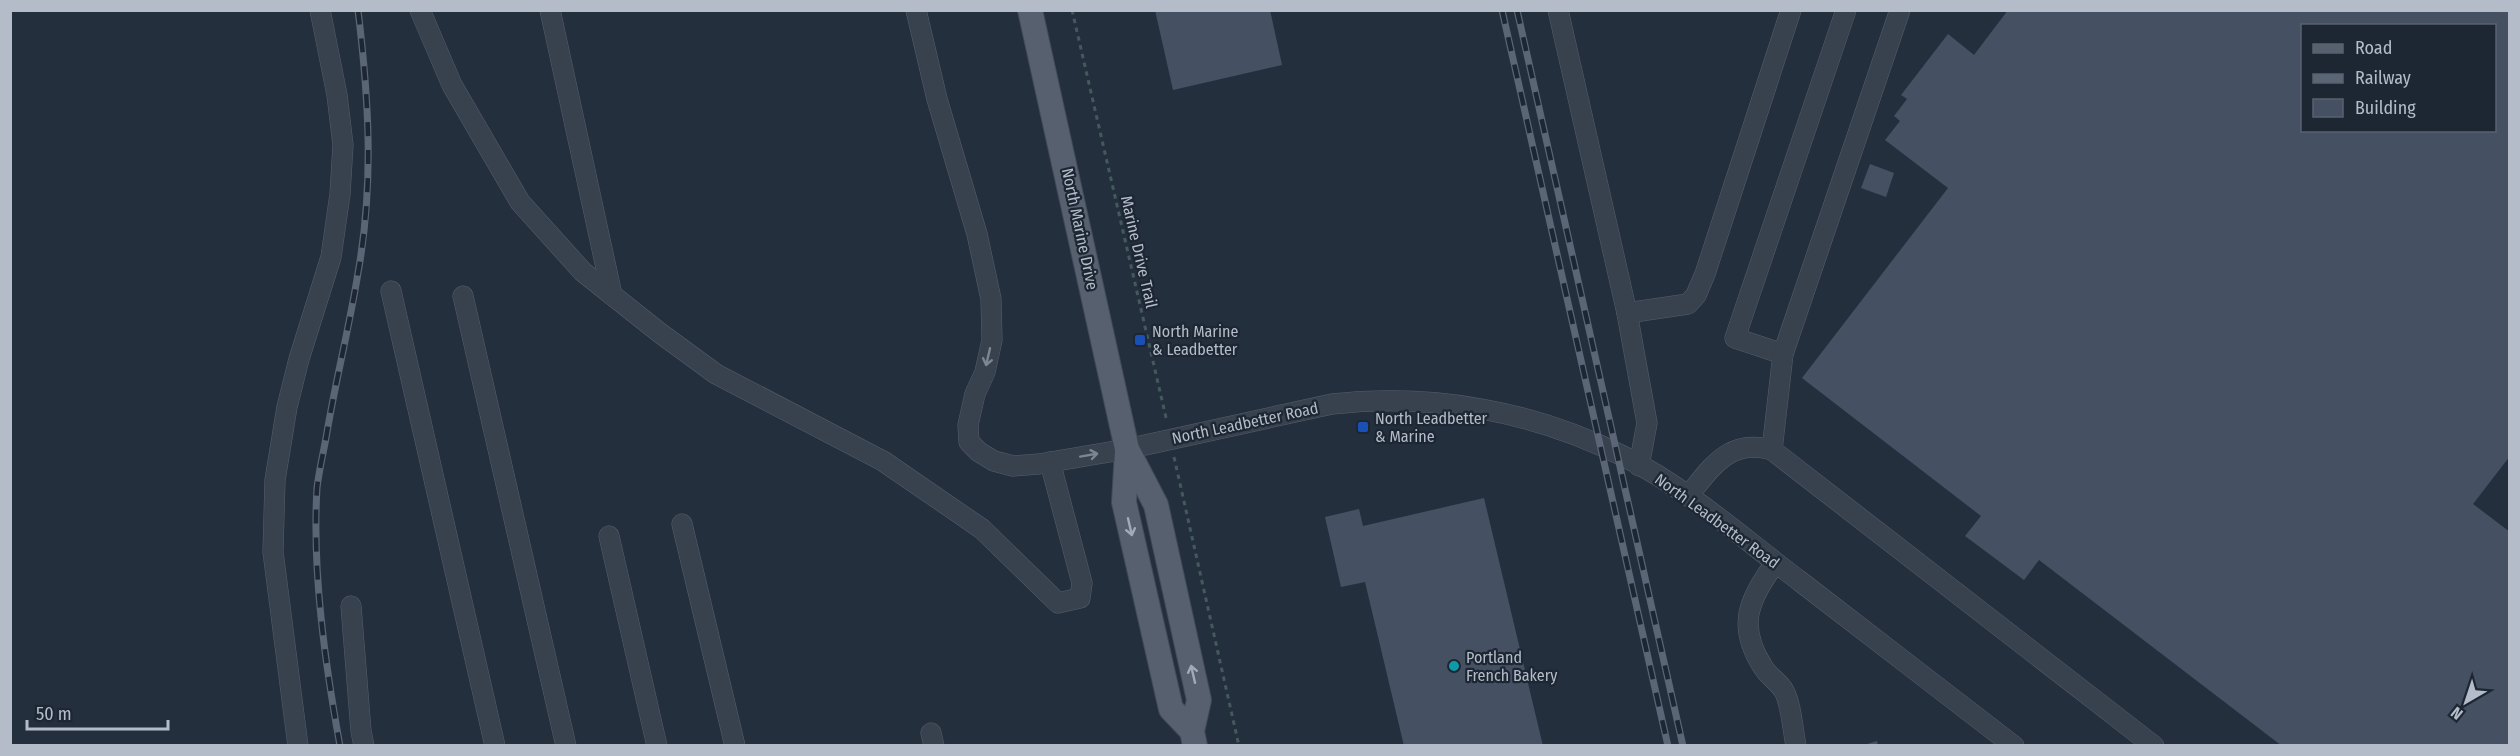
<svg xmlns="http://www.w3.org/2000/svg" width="2520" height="756" font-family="'Fira Sans Condensed',sans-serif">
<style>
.building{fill:#455162;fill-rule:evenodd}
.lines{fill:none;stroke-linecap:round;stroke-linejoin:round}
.minor-casing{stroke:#565f6c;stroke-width:21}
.major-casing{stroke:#414a57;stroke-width:26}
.path{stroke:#44595c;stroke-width:3;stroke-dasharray:4.5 4.5;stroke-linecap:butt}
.minor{stroke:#38414e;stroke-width:20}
.major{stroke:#56606e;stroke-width:24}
.rail-casing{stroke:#5a6575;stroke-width:7}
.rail{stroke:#1d2633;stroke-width:4.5;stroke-dasharray:14;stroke-linecap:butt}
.oneway{stroke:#7c8592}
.oneway2{stroke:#a1aab7}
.transit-dot{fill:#1a4fb4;stroke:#1d2633;stroke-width:2}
.culture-dot{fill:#0f9aa8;stroke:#1d2633;stroke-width:2}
.labels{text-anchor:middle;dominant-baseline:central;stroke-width:4.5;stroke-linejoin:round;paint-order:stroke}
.street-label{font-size:16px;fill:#b4bcc9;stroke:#1d2633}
.poi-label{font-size:16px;fill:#b4bcc9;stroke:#1d2633;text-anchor:start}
</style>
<rect width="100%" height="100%" fill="#242f3e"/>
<!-- building -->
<g class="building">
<polygon points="1155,10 1270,10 1282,65 1173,90"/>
<path d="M2008,10H2510V456L2473,504L2510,532V746H2282L2039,560L2024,580L1965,536L1981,516L1802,378L1948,188L1885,140L1900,121L1894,116L1907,99L1901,95L1948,34L1974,55ZM2302,26H2494V130H2302Z"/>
<polygon points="1870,164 1894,173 1886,197 1861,188"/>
<polygon points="1484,498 1543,746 1404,746 1365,582 1341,587 1325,517 1359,509 1363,526"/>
<polygon points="1877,741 1878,746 1864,746 1864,745"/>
</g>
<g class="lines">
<!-- minor casing -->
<g class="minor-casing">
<g id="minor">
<polyline points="420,10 452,85 520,202 583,272 660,333 716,374 883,461 982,529 1058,603 1080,598 1082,583 1050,462"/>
<polyline points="550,10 612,295"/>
<path d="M916,10L937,99L977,234L991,299L992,340L985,372L975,394L968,425L969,442L979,452L994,461L1013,466L1039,464L1127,449L1332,404C1433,393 1533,411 1623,456C1687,488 1744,539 1801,582C1872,637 1943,691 2014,746"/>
<polyline points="1558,10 1627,313 1688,304 1696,295 1705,274 1791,10"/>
<polyline points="391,291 495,746"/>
<polyline points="463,296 566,746"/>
<polyline points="1627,313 1647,423 1639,466"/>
<polyline points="1783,354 1735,338 1846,10"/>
<polyline points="1772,450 2154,746"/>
<path d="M1688,496C1712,467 1729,438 1772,450L1783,354L1900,10"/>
<polyline points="682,524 735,746"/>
<polyline points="609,536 657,746"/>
<path d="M1775,563C1749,600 1736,625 1763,667C1768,676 1779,682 1784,691C1791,703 1793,731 1796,746"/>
<polyline points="351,606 361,731 364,746"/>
<polyline points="931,733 934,746"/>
<polyline points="298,746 273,552 275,480 287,407 299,359 331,257 340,194 343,145 337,95 320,10"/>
</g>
</g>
<!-- major casing -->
<g class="major-casing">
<g id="major">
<polyline points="1030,10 1127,449 1156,505 1199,700 1192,731 1195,746"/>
<polyline points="1127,451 1124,502 1171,709 1192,731"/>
</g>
</g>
<!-- path -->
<g class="path">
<polyline points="1072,10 1167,422"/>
<polyline points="1174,457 1239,746"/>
</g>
<!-- minor -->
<use href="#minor" class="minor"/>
<!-- major -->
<use href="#major" class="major"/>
<!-- rail casing -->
<g class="rail-casing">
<g id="rail">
<polyline points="1502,10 1668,746"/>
<polyline points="1517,10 1683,746"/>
<path d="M340,746C325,663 312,571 317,488C319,471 323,454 326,438C335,383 349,329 358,273C374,183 369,101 358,10"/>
</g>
</g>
<!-- rail -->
<use href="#rail" class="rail"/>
</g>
<!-- one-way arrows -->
<defs><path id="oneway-shaft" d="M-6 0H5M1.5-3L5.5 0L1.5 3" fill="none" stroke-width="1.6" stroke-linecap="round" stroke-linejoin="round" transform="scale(1.5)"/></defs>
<g class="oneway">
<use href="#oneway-shaft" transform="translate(988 357) rotate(103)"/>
<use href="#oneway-shaft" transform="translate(1089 455) rotate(-10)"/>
</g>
<g class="oneway2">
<use href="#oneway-shaft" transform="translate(1130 527) rotate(77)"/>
<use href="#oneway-shaft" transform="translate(1193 674) rotate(-103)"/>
</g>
<!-- markers -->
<g class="transit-dot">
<rect x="1134" y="334" width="12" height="12" rx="3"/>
<rect x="1357" y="421" width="12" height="12" rx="3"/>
</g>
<circle class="culture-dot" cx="1454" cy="666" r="6"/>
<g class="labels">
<!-- street labels -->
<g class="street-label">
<text transform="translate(1080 229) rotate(78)">North Marine Drive</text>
<text transform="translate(1139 252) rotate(77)">Marine Drive Trail</text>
<text transform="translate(1245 423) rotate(-12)">North Leadbetter Road</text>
<text transform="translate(1717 521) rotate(36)">North Leadbetter Road</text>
</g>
<!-- poi labels -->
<g class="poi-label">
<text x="1152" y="331">North Marine<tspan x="1152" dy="18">&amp; Leadbetter</tspan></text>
<text x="1375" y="418">North Leadbetter<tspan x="1375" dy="18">&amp; Marine</tspan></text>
<text x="1466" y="657">Portland<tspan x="1466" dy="18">French Bakery</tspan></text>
</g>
</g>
<!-- border -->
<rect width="2520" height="756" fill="none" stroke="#b4bcc9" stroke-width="24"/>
<!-- legend -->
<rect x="2301" y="24" width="195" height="108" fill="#1d2633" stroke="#59626f" stroke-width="1.5"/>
<rect x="2313" y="44" width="30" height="9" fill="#56606e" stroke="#59626f" stroke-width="1.5"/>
<text x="2355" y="54" font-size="18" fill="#b4bcc9">Road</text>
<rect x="2313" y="74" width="30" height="9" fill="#5a6575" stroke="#59626f" stroke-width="1.5"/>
<text x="2355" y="84" font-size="18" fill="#b4bcc9">Railway</text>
<rect x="2313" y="99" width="30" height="18" fill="#455162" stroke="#59626f" stroke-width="1.5"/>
<text x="2355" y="114" font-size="18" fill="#b4bcc9">Building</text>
<!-- north arrow -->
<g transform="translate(2466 702) rotate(219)" stroke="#1d2633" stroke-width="4.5" paint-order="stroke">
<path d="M0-4.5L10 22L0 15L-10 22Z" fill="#b4bcc9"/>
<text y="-9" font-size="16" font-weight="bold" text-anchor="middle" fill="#b4bcc9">N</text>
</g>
<!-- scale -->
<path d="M27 720v9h141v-9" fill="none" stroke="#b4bcc9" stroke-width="3"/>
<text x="36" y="720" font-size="18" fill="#b4bcc9" stroke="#1d2633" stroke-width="4.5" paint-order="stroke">50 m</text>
</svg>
